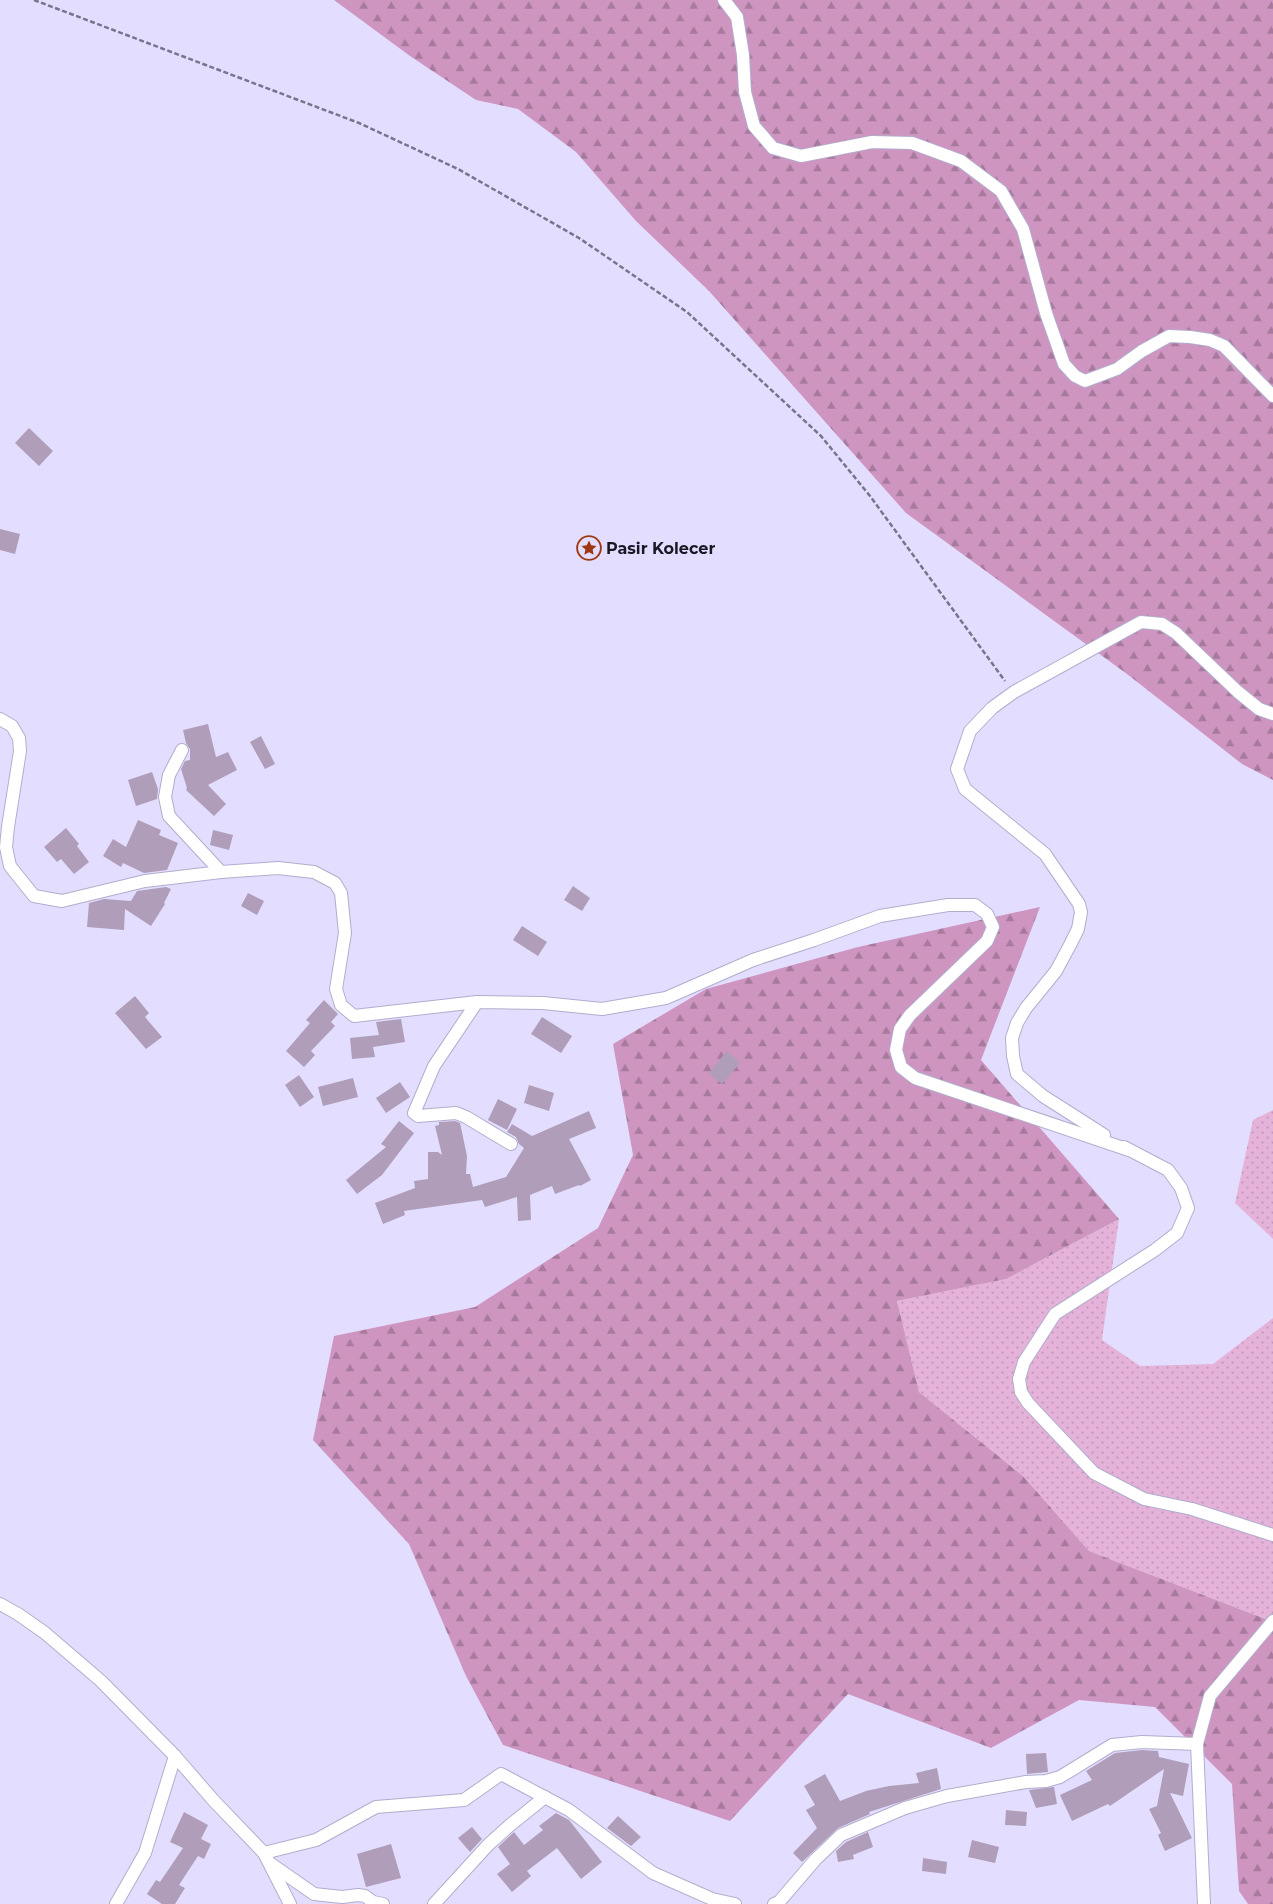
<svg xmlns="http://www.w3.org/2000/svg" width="1273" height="1904" font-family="Montserrat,sans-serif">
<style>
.grass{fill:url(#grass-dots)}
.forest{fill:url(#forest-firs)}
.building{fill:#af9db9}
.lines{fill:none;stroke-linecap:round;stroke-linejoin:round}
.street-casing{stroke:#b2adcc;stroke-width:14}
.path{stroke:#78748a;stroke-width:2.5;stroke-dasharray:5 2.5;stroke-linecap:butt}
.street{stroke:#fff;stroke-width:12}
.labels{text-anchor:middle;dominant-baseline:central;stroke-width:4;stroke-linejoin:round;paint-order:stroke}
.poi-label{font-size:16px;font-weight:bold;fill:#1a1824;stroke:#e3deff;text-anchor:start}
</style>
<defs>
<pattern id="grass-dots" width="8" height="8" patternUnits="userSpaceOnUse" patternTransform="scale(1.25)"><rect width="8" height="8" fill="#e5b2d9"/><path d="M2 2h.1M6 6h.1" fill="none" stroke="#c498ba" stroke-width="1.8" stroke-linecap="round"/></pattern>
<pattern id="forest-firs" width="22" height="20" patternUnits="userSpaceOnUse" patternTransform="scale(1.25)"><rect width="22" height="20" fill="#ce95c1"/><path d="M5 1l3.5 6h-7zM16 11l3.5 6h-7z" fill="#a6799d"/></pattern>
</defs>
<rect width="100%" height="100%" fill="#e3deff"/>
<!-- grass -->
<g class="grass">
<polygon points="1273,1110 1273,1239 1235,1203 1253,1120"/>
<polygon points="1119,1219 1102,1340 1140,1366 1213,1364 1273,1318 1273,1622 1089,1551 1023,1476 919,1392 897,1301 1006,1279"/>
</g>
<!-- forest -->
<g class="forest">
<polygon points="334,0 1273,0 1273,780 1242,764 1127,674 906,513 709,291 636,221 576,152 518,109 476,100 410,56"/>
<polygon points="1040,907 981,1060 1119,1219 1006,1279 897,1301 919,1392 1023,1476 1089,1551 1273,1622 1273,1904 1248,1904 1239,1891 1232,1784 1155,1707 1079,1700 991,1748 848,1694 730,1821 503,1745 466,1676 409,1544 313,1440 334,1336 475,1307 598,1228 633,1155 613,1044 706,989 858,947"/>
</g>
<!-- building -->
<g class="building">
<polygon points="29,428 53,451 39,466 15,443"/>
<polygon points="0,529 20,534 15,554 0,550"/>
<polygon points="208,724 216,757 228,752 237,770 208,785 226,804 214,816 186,790 187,788 181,769 185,761 190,760 190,749 186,743 183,730"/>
<polygon points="261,736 275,764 265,769 250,742"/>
<polygon points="152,772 158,789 157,799 136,806 128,780"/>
<polygon points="138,820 161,830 159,835 178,843 167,870 144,873 123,863 121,867 103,856 113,839 126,847"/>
<polygon points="66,828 79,844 77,846 89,862 74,874 61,859 57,862 44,847"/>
<polygon points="213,830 233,835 229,850 210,845"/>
<polygon points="573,886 590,898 582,911 564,900"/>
<polygon points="166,887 171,889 164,903 165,904 151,926 125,909 124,930 87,927 89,903 104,899 131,901 137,891"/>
<polygon points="248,893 264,901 257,915 241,906"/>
<polygon points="522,926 547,942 538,956 513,940"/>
<polygon points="135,996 149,1013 145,1017 162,1037 146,1049 115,1013"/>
<polygon points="324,1000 338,1014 331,1022 335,1026 311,1051 315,1055 304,1067 286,1051 310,1023 306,1020"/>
<polygon points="542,1017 572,1036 561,1053 531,1034"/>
<polygon points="401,1019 405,1042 373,1047 375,1057 352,1059 350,1038 379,1035 376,1022"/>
<polygon points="727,1051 740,1063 722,1084 709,1073"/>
<polygon points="299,1075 314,1097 300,1107 285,1085"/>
<polygon points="353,1078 358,1097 323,1106 318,1087"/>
<polygon points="400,1082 410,1097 386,1113 376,1098"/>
<polygon points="529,1085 554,1093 549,1111 524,1103"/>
<polygon points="498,1099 517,1109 507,1130 488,1120"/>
<polygon points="589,1111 596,1128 569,1139 591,1180 580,1186 579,1185 555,1194 552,1186 530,1195 531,1220 518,1221 517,1197 485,1207 482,1200 404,1211 405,1215 383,1224 375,1203 415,1188 414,1181 428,1179 428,1152 438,1152 442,1155 435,1126 439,1125 439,1122 455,1121 460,1123 467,1156 466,1174 470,1174 473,1187 506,1177 524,1148 519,1144 516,1137 507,1132 512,1124 532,1136"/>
<polygon points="399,1121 414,1133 382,1175 357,1194 346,1180 386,1147 381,1144"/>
<polygon points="1142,1750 1158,1751 1159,1757 1189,1764 1183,1796 1170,1793 1192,1838 1165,1851 1158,1835 1161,1833 1149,1809 1157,1806 1164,1769 1110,1806 1108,1804 1072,1821 1060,1795 1092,1780 1086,1771 1115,1753"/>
<polygon points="1046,1753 1048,1772 1027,1774 1026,1754"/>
<polygon points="937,1768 941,1789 869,1812 870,1814 838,1828 802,1862 793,1853 817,1828 806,1810 815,1805 804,1786 825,1774 840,1801 866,1791 889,1786 919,1783 916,1773"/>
<polygon points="1054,1787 1057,1804 1036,1808 1029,1790"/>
<polygon points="1006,1810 1027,1812 1026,1826 1005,1825"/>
<polygon points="184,1812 208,1825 201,1839 211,1844 204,1859 198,1856 179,1885 185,1888 175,1904 162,1904 147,1894 156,1880 160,1882 183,1848 170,1842"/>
<polygon points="556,1813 569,1820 602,1862 581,1879 557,1848 527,1871 531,1876 512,1892 497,1874 510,1864 498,1847 514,1832 524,1845 543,1830 539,1826"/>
<polygon points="618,1816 641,1837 631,1846 607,1828"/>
<polygon points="472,1827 482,1839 470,1852 458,1838"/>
<polygon points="868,1832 873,1847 853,1855 854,1859 838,1862 836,1851 846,1842"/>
<polygon points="972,1840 999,1847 995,1863 968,1857"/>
<polygon points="391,1844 401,1878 366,1887 357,1854"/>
<polygon points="923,1858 947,1862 946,1874 922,1871"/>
</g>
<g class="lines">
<!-- street casing -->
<g class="street-casing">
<g id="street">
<polyline points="724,0 737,17 743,55 745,92 754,126 773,148 801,156 872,142 912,143 961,161 1001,191 1023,229 1046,313 1064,364 1075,376 1085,381 1117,369 1142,351 1169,336 1190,337 1210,340 1224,346 1273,396"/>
<polyline points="0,719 12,726 19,738 20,751 8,827 6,847 10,866 34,896 62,901 145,881 221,872 278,868 314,872 335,883 341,893 345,933 336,989 341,1005 354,1016 477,1002 543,1003 602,1009 666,998 753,960 814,940 880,916 948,905 975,905 987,914 993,927 987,941 910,1015 900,1029 896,1050 901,1067 915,1078 1129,1150"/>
<polyline points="182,750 169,775 165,797 169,816 221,872"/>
<polyline points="477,1002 434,1066 414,1113 418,1116 456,1113 466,1117 511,1144"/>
<polyline points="1104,1135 1043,1096 1017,1074 1013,1056 1012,1038 1017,1023 1026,1008 1056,971 1070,945 1078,929 1081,912 1079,904 1045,854 965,789 957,769 970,731 992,708 1014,692 1141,622 1162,624 1176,633 1238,692 1259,709 1273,714"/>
<polyline points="1124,1147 1168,1170 1181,1188 1188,1208 1177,1233 1155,1250 1055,1314 1024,1362 1019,1379 1021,1392 1028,1403 1094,1473 1144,1499 1192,1509 1273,1535"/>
<polyline points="0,1604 18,1614 45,1633 101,1681 175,1756 214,1801 264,1853 290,1904"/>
<polyline points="264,1853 316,1840 376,1807 464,1800 501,1774 569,1810 653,1873 712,1899 735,1904"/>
<polyline points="271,1864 314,1894 342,1897 358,1895 365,1896 373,1902 383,1904"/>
<polyline points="116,1904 145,1853 175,1756"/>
<polyline points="434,1904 488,1845 509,1826 545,1797"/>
<polyline points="774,1904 779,1902 815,1860 841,1835 905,1808 947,1796 1026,1782 1046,1781 1060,1777 1112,1745 1142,1742 1197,1744"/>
<polyline points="1204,1904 1197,1744 1210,1696 1273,1621"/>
</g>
</g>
<!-- path -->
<polyline class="path" points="34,0 359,123 458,169 579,238 687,312 821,436 870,496 1005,681"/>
<!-- street -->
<use href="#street" class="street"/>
</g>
<!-- icons -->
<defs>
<g id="sight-ring" transform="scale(1.25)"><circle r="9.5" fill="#e3deff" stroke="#9e3812" stroke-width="1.5"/><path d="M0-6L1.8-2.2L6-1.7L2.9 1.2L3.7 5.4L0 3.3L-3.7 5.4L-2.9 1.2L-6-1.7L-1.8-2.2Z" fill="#9e3812"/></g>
</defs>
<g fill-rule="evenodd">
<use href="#sight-ring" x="589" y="548"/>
</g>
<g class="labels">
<!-- poi labels -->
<g class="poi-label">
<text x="606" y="548">Pasir Kolecer</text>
</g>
</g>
</svg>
